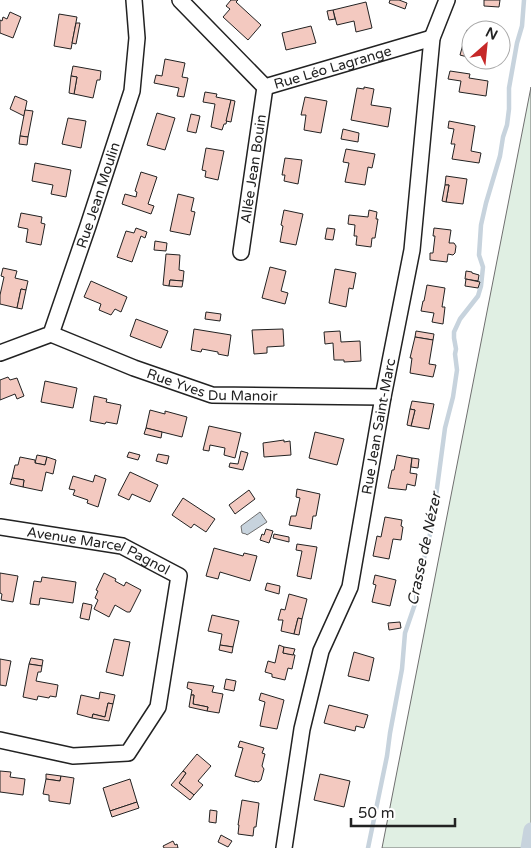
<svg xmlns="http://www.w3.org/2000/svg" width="531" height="848" font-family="'Varela Round',sans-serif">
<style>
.green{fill:#e0efe3;stroke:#6f6f6f}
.water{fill:#c7d3dd;stroke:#6f6f6f}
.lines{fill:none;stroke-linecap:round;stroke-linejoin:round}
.stream{stroke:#c7d3dd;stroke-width:4.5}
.canal{stroke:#c7d3dd;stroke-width:15}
.building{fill:#f3c9c0;stroke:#222}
.minor-casing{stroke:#222;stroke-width:18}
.minor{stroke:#fff;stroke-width:15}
.labels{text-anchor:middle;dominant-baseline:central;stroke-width:4;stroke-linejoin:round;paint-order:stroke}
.street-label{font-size:14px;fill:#222;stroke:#fff}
.water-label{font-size:15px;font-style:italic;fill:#222;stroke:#fff}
</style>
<rect width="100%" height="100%" fill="#fff"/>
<!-- green -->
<polygon class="green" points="531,87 531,848 382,848"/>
<!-- water -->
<polygon class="water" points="260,512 267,522 247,535 246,534 242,533 241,526"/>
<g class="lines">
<!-- stream -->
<polyline class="stream" points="368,848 387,756 390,733 402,669 405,633 416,601 417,587 432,526 445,428 453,397 457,370 455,354 456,349 454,338 454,332 460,319 478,296 481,286 483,267 479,255 481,225 486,203 500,156 503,137 507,125 509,109 509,88 517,43 522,26 524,0"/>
<!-- canal -->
<polyline class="canal" points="528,848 531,830"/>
</g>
<!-- building -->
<g class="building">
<polygon points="231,0 238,0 236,2 261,25 248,40 223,17 230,9 226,6"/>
<polygon points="390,0 399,0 407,3 405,9 389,3"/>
<polygon points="484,0 500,0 499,7 484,6"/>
<polygon points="366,2 372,28 356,32 354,21 337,25 333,10"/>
<polygon points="333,10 335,19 329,20 327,11"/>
<polygon points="10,12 21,17 13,38 0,33 0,20 2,21 3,17 7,19"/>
<polygon points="59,14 77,17 71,49 54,46"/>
<polygon points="76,23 80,23 76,44 72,43"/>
<polygon points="311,26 316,43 286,50 282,33"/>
<polygon points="467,30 471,31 471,58 460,55"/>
<polygon points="165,59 185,63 182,77 188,78 184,97 177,96 179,88 154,83 156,75 162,76"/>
<polygon points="73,66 101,71 100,80 97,80 93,98 74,94 77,77 71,76"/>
<polygon points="450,71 470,74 469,78 488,81 486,96 459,92 461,81 448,79"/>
<polygon points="71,76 77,77 74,94 69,93"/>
<polygon points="364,87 374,89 371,105 391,108 388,127 351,120 357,88 364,89"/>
<polygon points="205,92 217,94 216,97 231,100 226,124 224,124 222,130 211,127 215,104 203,102"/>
<polygon points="15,96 27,101 24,116 10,109"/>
<polygon points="305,97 327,101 321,133 304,130 306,115 301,115"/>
<polygon points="231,100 235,101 231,122 226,121"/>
<polygon points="25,110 33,111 28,137 20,136"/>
<polygon points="157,113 175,118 165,150 147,145"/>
<polygon points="191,114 200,116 196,133 187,131"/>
<polygon points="68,118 86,121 81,148 62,144"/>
<polygon points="449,121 475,126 471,151 481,153 479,163 452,159 455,144 451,144 454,129 448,128"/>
<polygon points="343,129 359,133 358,142 341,139"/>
<polygon points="20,136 28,137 27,145 19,144"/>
<polygon points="206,148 224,151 218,180 205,177 206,171 202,170"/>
<polygon points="346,149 375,154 372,168 368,167 365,185 345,182 349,163 343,162"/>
<polygon points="285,158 302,160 298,184 284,181 285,175 282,175"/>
<polygon points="35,163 71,170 66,197 51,194 53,185 32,181"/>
<polygon points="141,172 157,177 148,204 154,206 151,214 122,204 125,194 136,197 137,192 135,191"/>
<polygon points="446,176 467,179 463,204 446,202 449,185 445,185"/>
<polygon points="445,185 449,185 446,202 442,201"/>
<polygon points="178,194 194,198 191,211 195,212 190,235 170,231"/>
<polygon points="284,210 303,214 296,245 280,242 283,226 281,225"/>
<polygon points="369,210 377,212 376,219 378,219 375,238 372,238 371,247 356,245 357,236 354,236 355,225 348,224 349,215 368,217"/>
<polygon points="21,213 42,217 41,223 45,224 41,245 26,242 28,229 18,227"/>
<polygon points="136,228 147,232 145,238 141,236 132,262 117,257 126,231 134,233"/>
<polygon points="327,228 335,229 333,240 325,239"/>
<polygon points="434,228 451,230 449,243 454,243 456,246 455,253 453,255 448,254 447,262 430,260 430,253 433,253 435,236 433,236"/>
<polygon points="155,241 167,243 166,251 154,250"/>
<polygon points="166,254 180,255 179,270 184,271 183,281 170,280 169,286 163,285"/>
<polygon points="270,267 286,271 281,291 288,293 285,304 262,298"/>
<polygon points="3,268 17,271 15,278 28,281 26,290 21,289 17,308 0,304 0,295 4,277 1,276"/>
<polygon points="335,269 356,273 353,289 349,288 346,307 329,303"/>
<polygon points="466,271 472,272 472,273 479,275 478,281 465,279"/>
<polygon points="466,279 480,282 478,288 465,286"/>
<polygon points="170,280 183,281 182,287 169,286"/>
<polygon points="91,281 127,297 121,312 115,309 111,315 99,310 101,304 84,297"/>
<polygon points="427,285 445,288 442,307 445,307 443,324 432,322 434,313 421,311 423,301 424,301"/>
<polygon points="21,289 26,290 22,309 17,308"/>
<polygon points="206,312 221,314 220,321 205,319"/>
<polygon points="136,319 168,331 161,348 130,336"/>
<polygon points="194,329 231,335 228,356 218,354 218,352 202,349 201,352 191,350"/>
<polygon points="283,329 284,346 267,347 267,353 254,354 252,330"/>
<polygon points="340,331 341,342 360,341 361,361 344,362 344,360 334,360 333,343 325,344 324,332"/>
<polygon points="416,331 434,334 433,340 415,337"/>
<polygon points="415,337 433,340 429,364 436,365 433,377 410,373 412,358 410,358"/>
<polygon points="8,377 10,380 17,378 24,396 17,399 15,394 0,400 0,380"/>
<polygon points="45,381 77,388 73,408 41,402"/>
<polygon points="94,396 107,399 106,402 121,405 117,424 106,422 105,424 90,421"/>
<polygon points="412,401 434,404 429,429 411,426 415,410 410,409"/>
<polygon points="410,409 415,410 411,426 407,425"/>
<polygon points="150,410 165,414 165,411 187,417 182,437 146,428"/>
<polygon points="209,426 241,433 235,458 224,455 225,448 210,445 209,451 203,450"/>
<polygon points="146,428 162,432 161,438 144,434"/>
<polygon points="315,432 344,439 337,465 309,458"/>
<polygon points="284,440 284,442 290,441 291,455 264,457 263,443"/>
<polygon points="241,451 248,453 243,470 229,467 230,463 238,464"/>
<polygon points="129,452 140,455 138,460 127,457"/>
<polygon points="158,454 169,456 167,464 156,461"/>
<polygon points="37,455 47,457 45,465 35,463"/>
<polygon points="397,455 412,458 410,473 417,474 415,486 407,484 406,490 388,488 392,470 394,470"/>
<polygon points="20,457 35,460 35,463 45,465 47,457 56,460 53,474 46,472 42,491 23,487 24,480 12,478 15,465 18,465"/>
<polygon points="412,458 419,459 418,468 411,467"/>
<polygon points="130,472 158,485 150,502 132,494 129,500 118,495"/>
<polygon points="95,475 106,479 98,507 87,503 88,500 73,495 75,490 69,489 73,476 93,482"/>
<polygon points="12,478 24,480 23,487 10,484"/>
<polygon points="297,489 320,494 316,516 313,516 311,529 289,525 291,516 296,516 300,498 296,497"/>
<polygon points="249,490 255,499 235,514 229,505"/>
<polygon points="183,498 215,519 206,532 194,524 191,528 172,515"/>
<polygon points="385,517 402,520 401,526 403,527 401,540 393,539 389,559 373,556 377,536 381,537"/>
<polygon points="266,529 273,531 269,543 260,540 262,534 264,535"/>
<polygon points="274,534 289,537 289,542 273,538"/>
<polygon points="297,544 317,547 311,579 297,576 302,551 296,550"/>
<polygon points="214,548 243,556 244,553 257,556 250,581 220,572 218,579 206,576"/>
<polygon points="0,573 18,576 13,602 1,600 2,594 0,593"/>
<polygon points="104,573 116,579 115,581 124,586 126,582 141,590 130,612 127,612 115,605 109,617 94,609 98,600 95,598 98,591 96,590"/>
<polygon points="375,575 396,580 390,606 372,602 376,585 373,584"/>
<polygon points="42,577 76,582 73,603 40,598 39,605 30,604 34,581 41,582"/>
<polygon points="267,583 280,586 279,594 265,590"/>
<polygon points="289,594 307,599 302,619 298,618 294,634 281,631 283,620 278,620 281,609 285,610"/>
<polygon points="83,603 92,605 89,620 80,618"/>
<polygon points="212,615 239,621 233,647 220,645 222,634 208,631"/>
<polygon points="298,618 302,619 299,635 294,634"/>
<polygon points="400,622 401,628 389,630 388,623"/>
<polygon points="114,639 130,642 123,676 106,672"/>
<polygon points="220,645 233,647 232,653 219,650"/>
<polygon points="279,645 284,647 283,653 295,655 292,669 288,668 285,680 272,677 272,674 265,672 268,661 275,663"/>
<polygon points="284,647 295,649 293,655 283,653"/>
<polygon points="354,652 374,658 369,681 348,676"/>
<polygon points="31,658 43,660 42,666 29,664"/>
<polygon points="0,659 11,661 6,686 0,685"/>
<polygon points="29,664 42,666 41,672 38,672 36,681 58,685 56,697 50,696 49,698 38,696 37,700 23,697"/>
<polygon points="226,679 236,681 234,691 224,689"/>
<polygon points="188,682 214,686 212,692 223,694 219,713 207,711 208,707 193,704 194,695 191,695 192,690 187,688"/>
<polygon points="100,692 115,695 113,704 108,703 105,717 93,714 92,718 77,714 81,695 99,699"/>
<polygon points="261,693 284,700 277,729 260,726 265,702 259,700"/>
<polygon points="191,695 194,695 193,704 208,707 207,711 189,707"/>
<polygon points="108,703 113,704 109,721 92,718 93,714 105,717"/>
<polygon points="329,705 368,715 364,728 356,726 355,731 324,723"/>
<polygon points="240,741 264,748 262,753 265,754 262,766 264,769 261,780 258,782 255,781 255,782 235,776 243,748 238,747"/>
<polygon points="197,754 211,766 198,781 203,785 194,795 179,783 186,773 183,771"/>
<polygon points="0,771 11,772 10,777 25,779 23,795 0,792"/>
<polygon points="183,771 186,773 179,783 194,795 190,800 171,785"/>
<polygon points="46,774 61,776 60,781 46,779"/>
<polygon points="320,774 350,781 344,807 314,800"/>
<polygon points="61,776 74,778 70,804 49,801 49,795 43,794 46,779 60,781"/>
<polygon points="130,779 137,802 110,811 103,788"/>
<polygon points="242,800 259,803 256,827 254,827 253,836 238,834 239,825 238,825"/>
<polygon points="137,802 139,808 112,817 110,811"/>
<polygon points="210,810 217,811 216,823 209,822"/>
<polygon points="221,835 232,841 228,847 218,842"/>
<polygon points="173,841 175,845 177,844 178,848 164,848 163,846"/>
</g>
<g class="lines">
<!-- minor casing -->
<g class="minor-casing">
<g id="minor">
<path id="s1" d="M180,0L265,87L432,38"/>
<path id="s2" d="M241,252L265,87"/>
<path id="s3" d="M51,334L134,368L212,395L383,397"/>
<path id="s4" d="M0,353L51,334L88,226L132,91L137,38L134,0"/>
<path id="s5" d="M0,527L122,546L179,576L158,707L128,753L73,756L0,740"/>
<path id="s6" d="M284,848L302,729L321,651L350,587L383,397L412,250L432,38L447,0"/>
</g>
</g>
<!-- minor -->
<use href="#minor" class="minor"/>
</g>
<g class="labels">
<!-- street labels -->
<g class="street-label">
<text stroke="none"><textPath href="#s1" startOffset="192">Rue Léo Lagrange</textPath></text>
<text stroke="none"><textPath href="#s2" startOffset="84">Allée Jean Bouin</textPath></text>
<text stroke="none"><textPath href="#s4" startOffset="201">Rue Jean Moulin</textPath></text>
<text stroke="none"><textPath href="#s3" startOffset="171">Rue Yves Du Manoir</textPath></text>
<text stroke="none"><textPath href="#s6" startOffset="434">Rue Jean Saint-Marc</textPath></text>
<text stroke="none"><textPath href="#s5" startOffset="102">Avenue Marcel Pagnol</textPath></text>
</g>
<!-- water labels -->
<g class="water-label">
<text transform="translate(424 549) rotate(-78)">Crasse de Nézer</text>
</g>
</g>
<!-- north arrow -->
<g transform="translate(486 45) rotate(27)"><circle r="24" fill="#ffffff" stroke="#a7a7a7"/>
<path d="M0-4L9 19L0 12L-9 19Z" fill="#c62828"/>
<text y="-8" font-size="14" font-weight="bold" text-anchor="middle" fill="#222222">N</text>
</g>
<!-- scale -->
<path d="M351 818v8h104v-8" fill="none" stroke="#222222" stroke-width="2.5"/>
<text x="358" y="818" font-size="15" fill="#222222" stroke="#ffffff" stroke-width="4" paint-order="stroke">50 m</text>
</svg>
